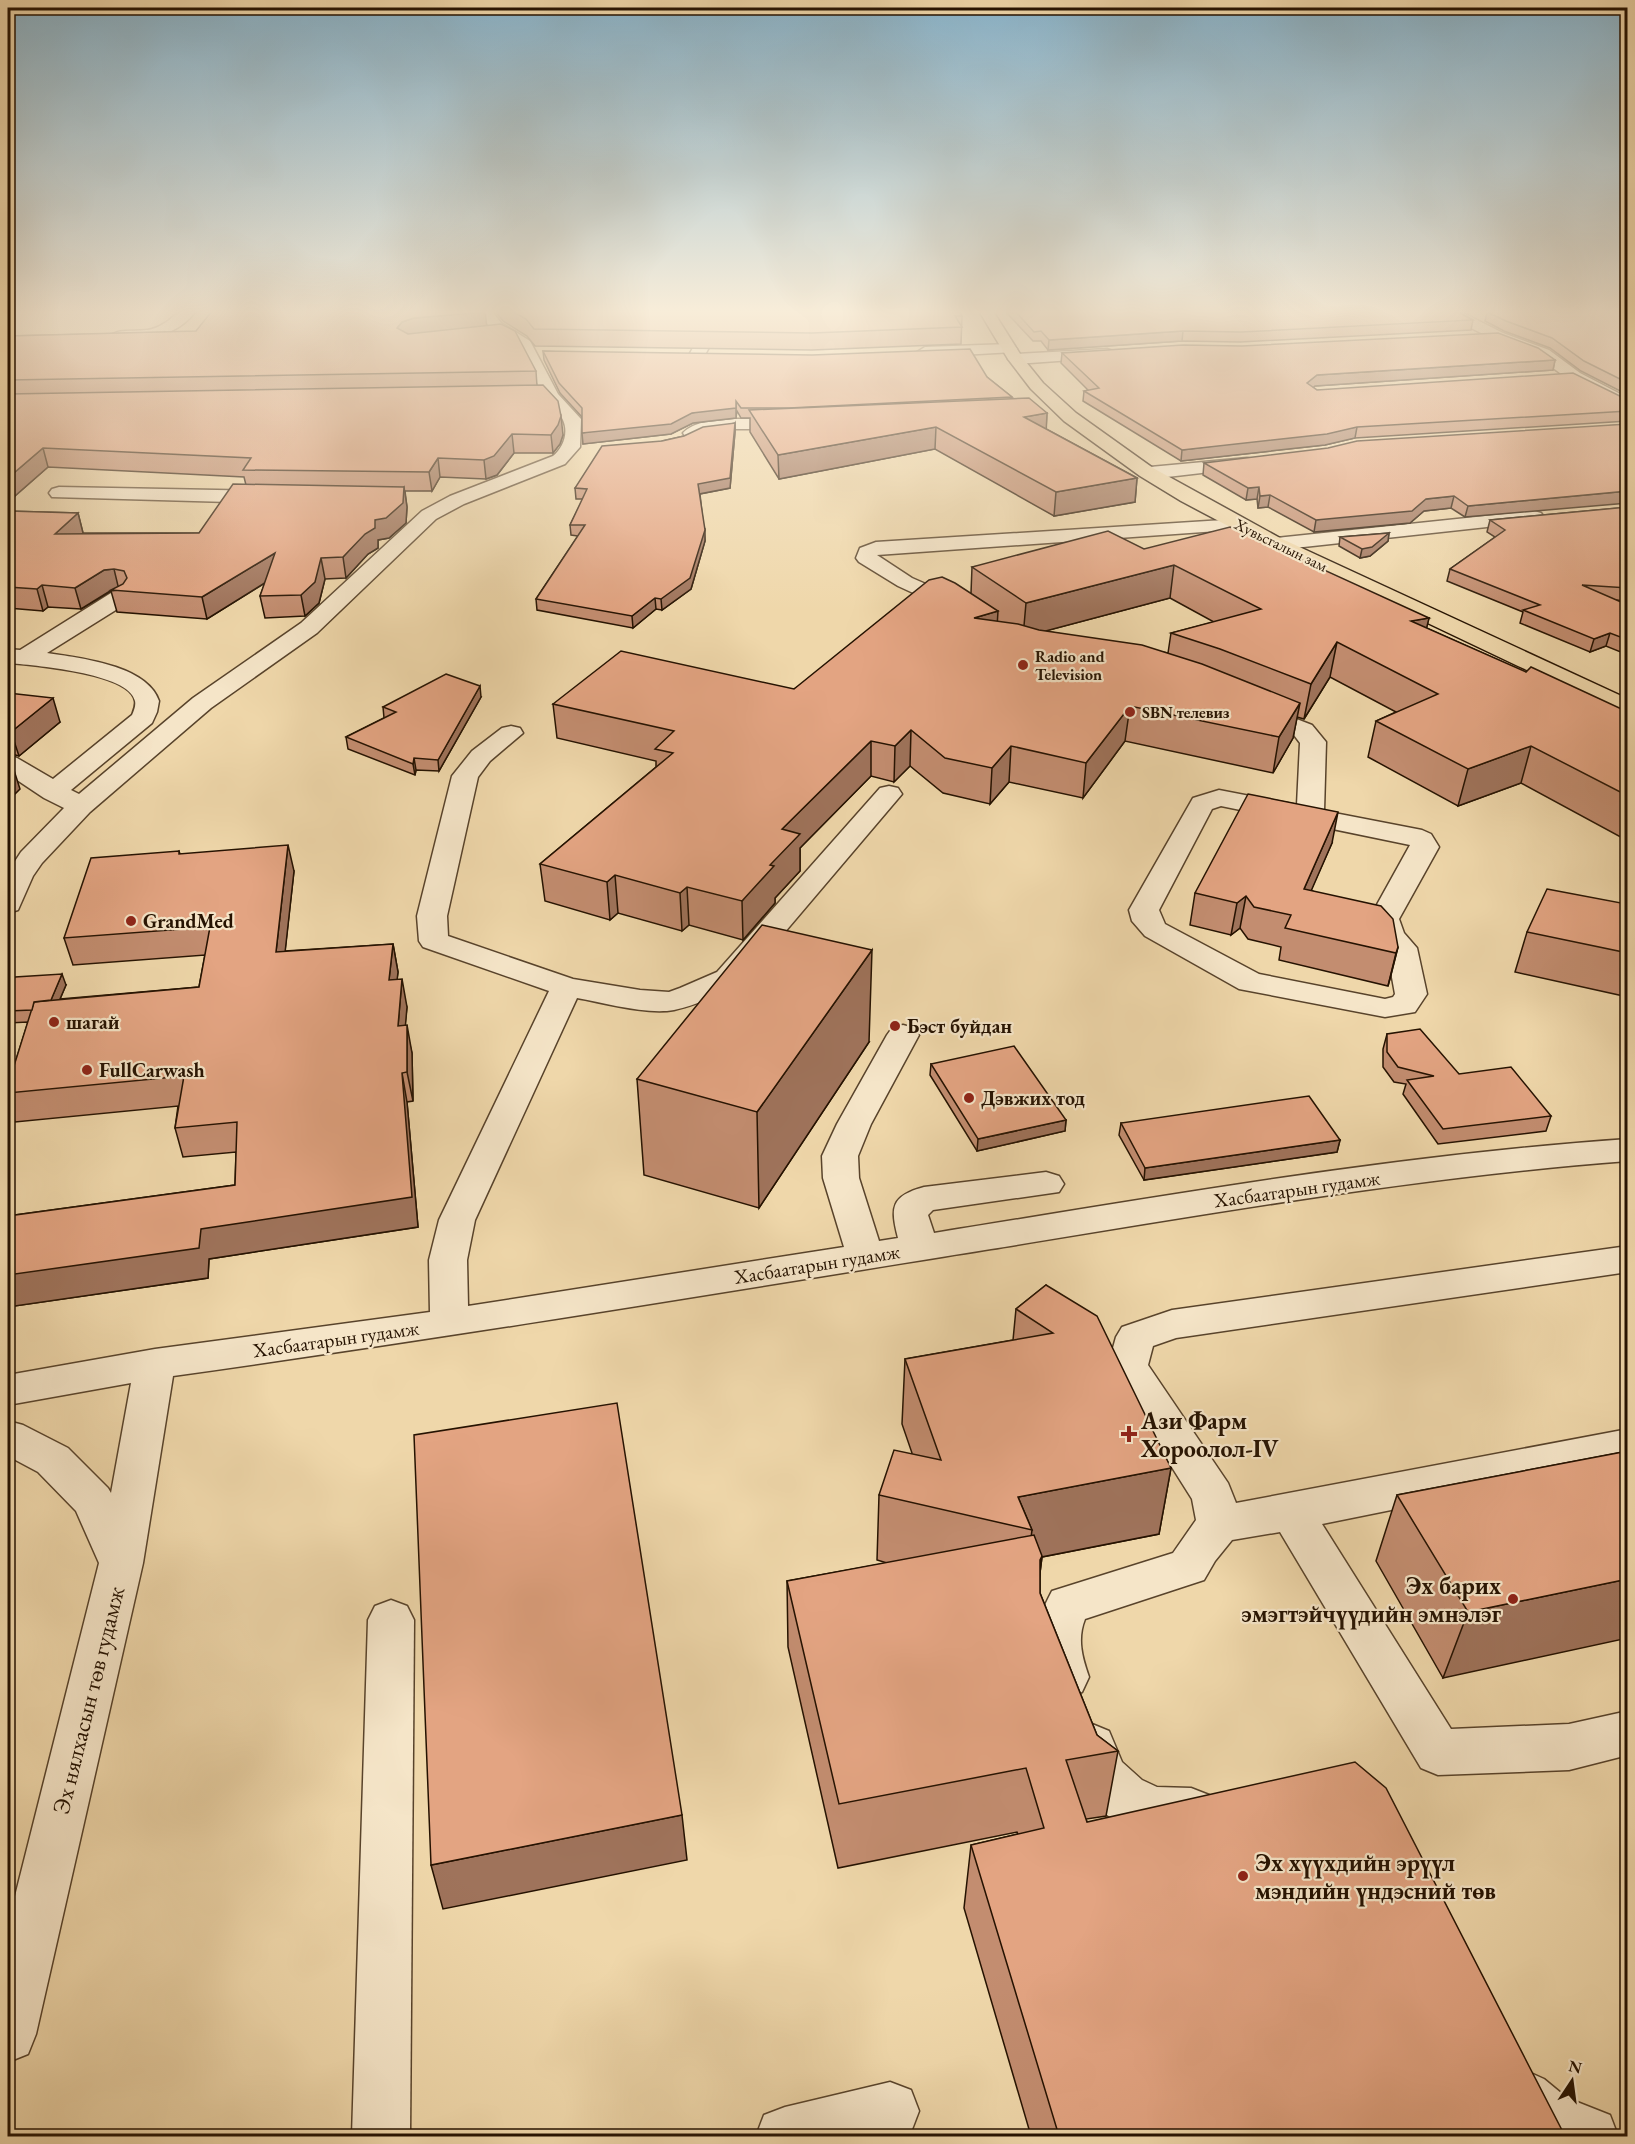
<svg xmlns="http://www.w3.org/2000/svg" width="1635" height="2144" font-family="'EB Garamond',serif">
<style>
.lines{fill:none;stroke-linecap:round;stroke-linejoin:round}
.minor-casing{stroke:#58432b;stroke-width:3}
.major-casing{stroke:#251201;stroke-width:3}
.minor{fill:#f5e5c8;fill-rule:evenodd}
.major{fill:#efd7aa;fill-rule:evenodd}
.wall{fill:#c38d70;stroke:#251201;stroke-width:1.5;fill-rule:evenodd}
.shaded-wall{fill:#9f735b;stroke:#251201;stroke-width:1.5}
.building{fill:#e3a482;stroke:#251201;stroke-width:1.5}
.poi-dot{fill:#8f2418;stroke:#f5e5c8;stroke-width:2}
.labels{text-anchor:middle;dominant-baseline:central;stroke-width:4.5;stroke-linejoin:round;paint-order:stroke}
.far-street-label{font-size:16px;fill:#251201;stroke:#f5e5c8}
.far-poi-label{font-size:16px;font-weight:bold;fill:#251201;stroke:#f5e5c8;text-anchor:start}
.poi-label{font-size:20px;font-weight:bold;fill:#251201;stroke:#f5e5c8;text-anchor:start}
.street-label{font-size:20px;fill:#251201;stroke:#f5e5c8}
.near-poi-label{font-size:24px;font-weight:bold;fill:#251201;stroke:#f5e5c8;text-anchor:start}
.near-street-label{font-size:24px;fill:#251201;stroke:#f5e5c8}
</style>
<rect width="100%" height="100%" fill="#efd7aa"/>
<filter id="stains"><feTurbulence type="fractalNoise" baseFrequency=".00333" numOctaves="4"/><feColorMatrix values="0 0 0 0 .2 0 0 0 0 .09 0 0 0 0 .02 0 0 0 .5 -.17"/></filter>
<radialGradient id="worn" r=".72"><stop offset=".6" stop-color="#630" stop-opacity="0"/><stop offset="1" stop-color="#630" stop-opacity=".3"/></radialGradient>
<g class="lines">
<!-- minor casing -->
<g class="minor-casing">
<g id="minor">
<path d="M180,311H196C181,331 157,339 132,341C123,341 115,343 109,337C118,327 139,333 152,329C163,326 172,318 180,311Z"/>
<path d="M478,311H492L501,323L530,341L558,394L581,419L580,447L565,464L464,504L436,519L317,633L211,708L90,812L42,863L33,876L18,910L8,913V872L21,852L64,808L44,798L8,774V755L17,758L53,779L132,715C134,710 136,706 135,701C130,673 31,665 8,663V649L20,650L111,593L119,592L127,593L130,598L127,603L47,653C80,658 147,665 159,701L157,712L152,723L71,790L79,794L193,698L301,623L422,511L450,496L553,456C563,448 569,433 563,420C561,414 551,406 547,401H522L520,397L522,393L541,391C536,381 524,352 516,345C502,333 486,331 478,311Z"/>
<path d="M681,311C697,311 707,318 717,333L702,360L696,362L688,357L701,333L698,328L682,317Z"/>
<polygon points="1441,311 1459,311 1503,333 1549,350 1580,373 1628,398 1628,410 1568,379 1537,356 1493,339 1443,314"/>
<polygon points="1009,344 1014,346 1017,349 1014,352 925,357 917,352 925,347"/>
<polygon points="1107,349 1113,351 1115,354 1113,357 1016,364 1008,359 1016,354"/>
<path d="M729,419H795L801,420L804,424L801,428L795,429H729L692,438L686,437L683,433C693,422 715,420 729,419Z"/>
<polygon points="1247,458 1253,459 1256,463 1253,467 1150,479 1143,477 1141,473 1143,469 1150,467"/>
<polygon points="59,487 269,491 276,493 279,497 276,501 269,503 52,497 49,493 52,489"/>
<polygon points="1534,511 1541,513 1544,517 1541,521 1276,550 1269,548 1266,544 1269,540 1276,538"/>
<polygon points="1239,519 1246,521 1249,525 1246,529 877,555 912,578 967,602 970,607 967,612 959,614 898,586 859,562 856,558 860,548 876,542"/>
<path d="M1253,702L1312,725L1326,742L1324,811L1422,830L1431,834L1439,847L1399,919L1404,933L1417,948L1427,994L1415,1012L1385,1017L1239,989L1145,936L1132,921L1129,910L1193,798L1219,790L1297,805L1300,743L1294,735L1244,714L1241,709L1244,704ZM1221,806L1410,845L1369,919L1375,936L1387,950L1395,994L1393,997L1385,999L1259,974L1165,924L1159,910L1212,809Z"/>
<path d="M511,726L520,728L523,733L490,761L478,777L447,916L448,936L573,979L640,990L669,992L680,988L717,972L880,788L889,786L898,788L902,794L739,986C718,995 697,1005 674,1010C647,1015 605,1003 577,998L475,1220L467,1260L468,1306L844,1247L823,1178L822,1156L837,1124L887,1035L892,1028L903,1025L914,1028L919,1035L871,1124L858,1156L859,1178L879,1241L898,1238C890,1207 891,1196 924,1187L1046,1172L1059,1176L1064,1184L1059,1192L933,1210L928,1215L934,1233C1164,1196 1395,1155 1628,1139V1161C1414,1177 1202,1215 991,1249C719,1293 446,1338 173,1376L143,1563L36,2034L28,2054L8,2062V1924L99,1563L76,1511L38,1472L8,1456V1421L23,1425L68,1448L108,1488L111,1493L131,1383L8,1405V1375L155,1349L430,1312L429,1260L439,1220L549,991L423,947L419,941L417,916L452,776L472,751L502,728Z"/>
<path d="M1628,1246V1272L1176,1338L1153,1346L1148,1365L1228,1483L1236,1503L1628,1429V1462L1322,1524L1451,1729L1569,1724L1628,1711V1755L1569,1770L1438,1775L1421,1768L1280,1532L1232,1540L1215,1561L1204,1580L1085,1619C1077,1639 1082,1657 1089,1677L1082,1692L1065,1698L1048,1692C1029,1650 1031,1631 1052,1591L1173,1553L1196,1520L1192,1499L1108,1366L1116,1337L1122,1327L1172,1310Z"/>
<polygon points="391,1600 407,1606 414,1620 410,2136 352,2136 368,1620 375,1606"/>
<path d="M1092,1724L1109,1731L1122,1762L1142,1780L1157,1787L1191,1788L1209,1795L1216,1812L1209,1829C1200,1833 1192,1836 1182,1837C1152,1840 1109,1823 1089,1799C1078,1785 1073,1764 1067,1747L1075,1731Z"/>
<polygon points="1524,2070 1544,2079 1567,2098 1610,2115 1618,2136 1523,2136 1504,2119 1495,2099 1504,2079"/>
<polygon points="890,2082 911,2090 919,2111 911,2132 899,2136 756,2136 764,2115 785,2107"/>
</g>
</g>
<!-- major casing -->
<g class="major-casing">
<polygon id="major" points="979,311 993,311 1022,357 1043,383 1076,413 1153,468 1280,538 1628,699 1628,715 1518,666 1266,546 1181,501 1140,476 1064,421 1031,389 1008,359"/>
</g>
<!-- minor -->
<use href="#minor" class="minor"/>
<!-- major -->
<use href="#major" class="major"/>
</g>
<!-- wall -->
<g class="wall">
<polygon points="495,311 959,311 962,316 961,344 812,350 535,346 527,336 503,321"/>
<polygon points="1005,311 1456,311 1473,320 1471,330 1240,342 1182,341 1048,350 1041,341 1033,341"/>
<polygon points="1628,311 1628,395 1581,371 1550,348 1504,331 1485,321 1487,312"/>
<polygon points="487,325 536,371 537,386 563,435 560,444 553,453 514,453 497,475 486,479 440,477 432,491 405,491 407,507 406,523 389,538 378,540 378,548 368,554 346,578 325,579 319,603 305,616 265,618 260,596 265,583 207,619 117,612 111,591 81,609 48,607 43,611 8,608 8,511 78,513 83,533 199,533 246,485 244,477 48,467 8,502 8,336"/>
<polygon points="543,351 987,377 1012,397 1011,399 1047,413 1046,429 1137,478 1135,502 1054,516 935,449 779,479 750,432 750,418 741,418 737,411 736,418 693,423 671,434 583,444 582,417 560,393 544,360"/>
<polygon points="1062,353 1555,360 1553,370 1315,386 1313,387 1317,390 1628,400 1628,421 1355,438 1325,445 1181,461 1083,401 1084,391 1088,390 1061,363"/>
<polygon points="735,423 735,432 730,488 700,494 705,541 691,589 662,610 656,609 633,628 537,610 536,599 578,536 571,535 570,525 583,499 576,499 575,488 662,441 684,436"/>
<polygon points="1628,424 1465,517 1451,508 1424,511 1410,523 1314,532 1268,507 1258,508 1257,499 1246,500 1203,475 1204,463"/>
<polygon points="1628,507 1628,601 1615,600 1628,605 1628,655 1606,646 1590,652 1520,623 1523,612 1447,581 1450,569 1495,537 1487,532 1490,520"/>
<polygon points="1389,533 1388,541 1370,556 1360,558 1339,546 1340,537"/>
<path d="M1144,549L1429,618L1426,628L1526,672L1628,712V841L1521,783L1458,806L1368,757L1376,721L1396,712L1330,677L1304,719L1297,717L1293,738L1273,773L1125,741L1083,798L1009,782L990,804L943,793L910,766L894,782L871,776L800,848V871L775,898V903L743,940L689,925L682,931L618,913L610,920L545,901L540,864L656,767V761L557,738L553,704L794,689L971,593L972,567ZM1170,598L1214,622L1171,633L1168,653L1045,631Z"/>
<polygon points="8,693 60,722 19,756 8,753"/>
<polygon points="481,697 439,771 416,770 415,775 348,749 346,737 384,718 383,707"/>
<polygon points="1332,843 1311,890 1398,947 1388,986 1279,960 1281,947 1248,939 1240,928 1231,935 1190,925 1195,893"/>
<polygon points="179,851 180,854 294,871 285,951 393,944 398,972 397,979 407,1007 405,1025 412,1053 413,1101 407,1102 418,1227 209,1259 208,1278 8,1307 8,1216 235,1185 236,1152 183,1157 175,1128 178,1106 15,1122 8,1101 8,1085 28,1022 8,1023 8,993 66,985 60,999 199,987 205,955 73,965 64,938"/>
<polygon points="1628,883 1628,997 1515,972 1527,932 1623,904"/>
<polygon points="1387,1034 1459,1074 1551,1116 1546,1131 1438,1144 1403,1094 1406,1084 1394,1082 1383,1067 1383,1049"/>
<polygon points="869,1042 759,1208 644,1175 637,1079"/>
<polygon points="931,1064 1066,1120 1065,1131 977,1151 930,1075"/>
<polygon points="1121,1123 1340,1140 1337,1152 1144,1180 1119,1135"/>
<polygon points="1046,1285 1171,1468 1159,1534 1042,1557 1040,1573 1040,1593 1097,1735 1118,1751 1106,1816 1086,1819 1087,1822 1565,2136 1031,2136 964,1908 971,1845 1018,1834 1017,1832 838,1868 788,1647 787,1581 887,1563 877,1560 879,1495 912,1453 902,1424 905,1359 1013,1340 1016,1309"/>
<polygon points="1628,1451 1443,1678 1376,1561 1397,1495"/>
</g>
<!-- shaded-wall -->
<g class="shaded-wall">
<polygon points="485,312 487,328 404,339 397,328 402,322 414,318"/>
<polygon points="1183,331 1182,341 1048,350 1049,340"/>
<polygon points="1555,360 1553,370 1315,386 1305,394 1307,383 1317,375"/>
<polygon points="736,401 736,418 693,423 671,434 583,444 582,433 692,413"/>
<polygon points="1047,413 1046,435 1024,417"/>
<polygon points="561,416 563,435 560,444 553,453 551,435"/>
<polygon points="735,423 735,432 730,488 699,494 698,484"/>
<polygon points="936,427 935,449 779,479 778,455"/>
<polygon points="1357,427 1355,438 1325,445 1181,461 1182,450"/>
<polygon points="512,434 514,453 497,475 486,479 484,460"/>
<polygon points="43,448 48,467 8,502 8,478"/>
<polygon points="438,458 440,477 432,491 429,472"/>
<polygon points="1137,478 1135,502 1054,516 1056,492"/>
<polygon points="404,487 407,507 406,523 389,538 378,540 378,548 368,554 346,578 343,557"/>
<polygon points="1259,487 1257,499 1246,500 1248,488"/>
<polygon points="1628,491 1628,503 1465,517 1468,506"/>
<polygon points="1270,495 1268,507 1258,508 1260,496"/>
<polygon points="1454,496 1451,508 1424,511 1410,523 1314,532 1316,520 1426,499"/>
<polygon points="78,513 83,533 61,554 55,534"/>
<polygon points="705,530 705,541 691,589 662,610 661,599"/>
<polygon points="1389,533 1388,541 1370,556 1360,558 1362,549"/>
<polygon points="275,553 279,574 207,619 202,597"/>
<polygon points="321,558 325,579 319,603 305,616 301,595"/>
<polygon points="1174,565 1170,598 1023,637 1026,603"/>
<polygon points="114,569 119,590 110,591 81,609 75,588 104,570"/>
<polygon points="42,585 48,607 43,611 37,589"/>
<polygon points="655,598 656,609 633,628 632,616"/>
<polygon points="998,611 996,644 974,618"/>
<polygon points="1429,618 1421,652 1411,621"/>
<polygon points="1610,633 1606,646 1590,652 1594,639"/>
<polygon points="1337,642 1330,677 1304,719 1311,684"/>
<polygon points="480,686 481,697 439,771 438,760"/>
<polygon points="53,698 60,722 19,756 11,732"/>
<polygon points="1300,703 1293,738 1273,773 1279,737"/>
<polygon points="1130,706 1125,741 1083,798 1086,763"/>
<polygon points="911,730 910,766 894,782 895,746"/>
<polygon points="871,741 871,776 800,848 800,871 775,898 775,903 743,940 742,901 770,865 782,829"/>
<polygon points="1011,746 1009,782 990,804 992,768"/>
<polygon points="1531,746 1521,783 1458,806 1468,769"/>
<polygon points="414,758 416,770 415,775 413,764"/>
<polygon points="12,764 20,789 8,801 8,768"/>
<polygon points="1338,812 1332,843 1298,921 1304,889"/>
<polygon points="288,845 294,871 282,980 276,952"/>
<polygon points="615,875 618,913 610,920 607,882"/>
<polygon points="687,887 689,925 682,931 680,893"/>
<polygon points="1246,896 1240,928 1231,935 1237,903"/>
<polygon points="393,944 398,972 394,1008 389,980"/>
<polygon points="1398,947 1390,979 1388,986 1396,953"/>
<polygon points="872,950 869,1042 759,1208 757,1112"/>
<polygon points="62,974 66,985 51,1020 47,1009"/>
<polygon points="402,979 407,1007 403,1054 398,1026"/>
<polygon points="407,1025 412,1053 413,1101 407,1072"/>
<polygon points="402,1073 407,1102 418,1227 209,1259 208,1278 8,1307 8,1275 201,1229"/>
<polygon points="1066,1120 1065,1131 977,1151 978,1139"/>
<polygon points="1340,1140 1337,1152 1144,1180 1145,1168"/>
<polygon points="1171,1468 1159,1534 1042,1557 1034,1621 1040,1560 1028,1560 1032,1530 1018,1497"/>
<polygon points="1628,1579 1628,1638 1443,1678 1468,1612"/>
<polygon points="682,1815 687,1860 443,1909 431,1865"/>
</g>
<!-- building -->
<g class="building">
<polygon points="212,311 485,311 485,312 414,318 402,322 397,328 408,334 501,324 515,331 536,371 8,380 8,336 196,331"/>
<polygon points="512,311 959,311 962,316 955,316 962,327 812,333 534,329 526,319"/>
<polygon points="1015,311 1456,311 1473,320 1241,332 1183,331 1049,340 1041,331 1034,332"/>
<polygon points="1628,311 1628,383 1584,361 1552,338 1506,321 1487,312"/>
<polygon points="1498,333 1538,348 1555,360 1317,375 1307,383 1317,390 1573,373 1628,400 1628,411 1357,427 1327,434 1182,450 1084,391 1099,388 1062,353 1183,345 1242,346"/>
<polygon points="970,349 987,377 1012,397 789,408 741,408 736,401 736,408 692,413 671,424 582,433 582,408 559,383 543,351 812,355"/>
<polygon points="543,385 558,401 561,416 558,425 551,435 512,434 494,456 484,460 438,458 429,472 243,470 251,458 43,448 8,478 8,394"/>
<polygon points="1029,398 1047,413 1024,417 1137,478 1056,492 936,427 778,455 749,410"/>
<polygon points="735,423 730,478 698,484 705,530 690,578 661,599 655,598 632,616 536,599 585,525 570,525 587,489 575,488 602,446 662,441 684,436 703,427"/>
<polygon points="1628,424 1628,491 1468,506 1454,496 1426,499 1412,511 1316,520 1270,495 1260,496 1259,487 1248,488 1204,463 1328,448 1357,441"/>
<polygon points="233,484 404,487 403,503 386,518 375,520 375,528 365,534 343,557 321,558 315,582 301,595 260,596 275,553 202,597 111,590 123,584 127,578 124,571 114,569 104,570 75,588 42,585 37,589 8,587 8,511 78,513 55,534 199,533"/>
<polygon points="1628,507 1628,588 1582,585 1628,605 1628,640 1610,633 1594,639 1523,610 1540,605 1450,569 1505,530 1490,520"/>
<polygon points="1230,527 1429,618 1411,621 1526,672 1531,667 1628,712 1628,796 1531,746 1468,769 1376,721 1438,694 1337,642 1311,684 1220,649 1171,633 1261,609 1174,565 1026,603 972,567 1108,531 1144,549"/>
<polygon points="1389,533 1372,547 1362,549 1340,537"/>
<polygon points="942,577 955,583 998,611 974,618 1018,624 1039,630 1142,645 1202,664 1300,703 1279,737 1130,706 1086,763 1011,746 992,768 945,758 911,730 895,746 871,741 782,829 800,834 770,865 774,866 742,901 687,887 680,893 615,875 607,882 540,864 673,753 655,749 674,731 553,704 621,651 794,689 929,580"/>
<polygon points="446,674 480,686 438,760 414,758 413,764 346,737 396,712 383,707"/>
<polygon points="8,693 53,698 11,732 8,731"/>
<polygon points="1248,794 1338,812 1304,889 1381,906 1393,919 1398,947 1396,953 1285,928 1291,915 1254,907 1246,896 1237,903 1195,893"/>
<polygon points="288,845 276,952 393,944 389,980 402,979 398,1026 407,1025 407,1072 402,1073 412,1197 201,1229 199,1248 8,1275 8,1216 235,1185 237,1122 175,1128 184,1076 8,1093 8,1085 34,1002 199,987 210,927 64,938 91,858 179,851 179,854"/>
<polygon points="1547,889 1626,904 1628,900 1628,953 1527,932"/>
<polygon points="762,925 872,950 757,1112 637,1079"/>
<polygon points="62,974 51,1000 34,1002 32,1010 8,1011 8,993 15,977"/>
<polygon points="1420,1029 1459,1074 1511,1067 1551,1116 1443,1129 1407,1080 1434,1076 1398,1067 1387,1052 1387,1034"/>
<polygon points="1014,1046 1066,1120 978,1139 931,1064"/>
<polygon points="1309,1096 1340,1140 1145,1168 1121,1123"/>
<polygon points="1046,1285 1097,1316 1171,1468 1018,1497 1032,1530 879,1495 894,1450 941,1460 905,1359 1053,1333 1016,1309"/>
<polygon points="617,1403 682,1815 431,1865 414,1435"/>
<polygon points="1628,1451 1628,1579 1468,1612 1397,1495"/>
<polygon points="1034,1535 1042,1556 1040,1560 1040,1593 1097,1735 1118,1751 1066,1760 1087,1822 1355,1762 1386,1788 1565,2136 1059,2136 971,1845 1044,1828 1026,1768 839,1804 787,1581"/>
</g>
<!-- sky -->
<linearGradient id="sky" x2="0" y2="1"><stop stop-color="#89b6cf"/><stop offset="0.51" stop-color="#f8edd9"/><stop offset="1" stop-color="#f8edd9" stop-opacity="0"/></linearGradient>
<rect width="1635" height="611" fill="url(#sky)"/>
<!-- markers -->
<g class="poi-dot">
<circle cx="1023" cy="665" r="6"/>
<circle cx="1130" cy="712" r="6"/>
<circle cx="131" cy="921" r="6"/>
<circle cx="54" cy="1022" r="6"/>
<circle cx="895" cy="1026" r="6"/>
<circle cx="87" cy="1070" r="6"/>
<circle cx="969" cy="1098" r="6"/>
<path d="M1126 1425h6v6h6v6h-6v6h-6v-6h-6v-6h6z"/>
<circle cx="1513" cy="1599" r="6"/>
<circle cx="1243" cy="1876" r="6"/>
</g>
<g class="labels">
<!-- far-street labels -->
<g class="far-street-label">
<text transform="translate(1281 545) rotate(26)">Хувьсгалын зам</text>
</g>
<!-- far-poi labels -->
<g class="far-poi-label">
<text x="1035" y="656">Radio and<tspan x="1035" dy="18">Television</tspan></text>
<text x="1142" y="712">SBN телевиз</text>
</g>
<!-- poi labels -->
<g class="poi-label">
<text x="143" y="921">GrandMed</text>
<text x="66" y="1022">шагай</text>
<text x="907" y="1026">Бэст буйдан</text>
<text x="99" y="1070">FullCarwash</text>
<text x="981" y="1098">Дэвжих тод</text>
</g>
<!-- street labels -->
<g class="street-label">
<text transform="translate(1297 1189) rotate(-8)">Хасбаатарын гудамж</text>
<text transform="translate(817 1264) rotate(-9)">Хасбаатарын гудамж</text>
<text transform="translate(336 1339) rotate(-8)">Хасбаатарын гудамж</text>
</g>
<!-- near-poi labels -->
<g class="near-poi-label">
<text x="1141" y="1420">Ази Фарм<tspan x="1141" dy="28">Хороолол-IV</tspan></text>
<text x="1501" y="1585" text-anchor="end">Эх барих<tspan x="1501" dy="28">эмэгтэйчүүдийн эмнэлэг</tspan></text>
<text x="1255" y="1862">Эх хүүхдийн эрүүл<tspan x="1255" dy="28">мэндийн үндэсний төв</tspan></text>
</g>
<!-- near-street labels -->
<g class="near-street-label">
<text transform="translate(88 1700) rotate(-76)">Эх нялхасын төв гудамж</text>
</g>
</g>
<!-- margin -->
<rect width="1635" height="2144" fill="none" stroke="#efd7aa" stroke-width="30"/>
<rect x="9" y="9" width="1617" height="2126" fill="none" stroke="#251201" stroke-width="3"/>
<rect x="15" y="15" width="1605" height="2114" fill="none" stroke="#251201" stroke-width="1.5"/>
<!-- north arrow -->
<g transform="translate(1572 2081) rotate(13)" stroke="#f5e5c8" stroke-width="4.5" paint-order="stroke">
<path d="M0-4.5L10 22L0 15L-10 22Z" fill="#251201"/>
<text y="-9" font-size="16" font-weight="bold" text-anchor="middle" fill="#251201">N</text>
</g>
<rect width="100%" height="100%" filter="url(#stains)"/>
<rect width="100%" height="100%" fill="url(#worn)"/>
</svg>
